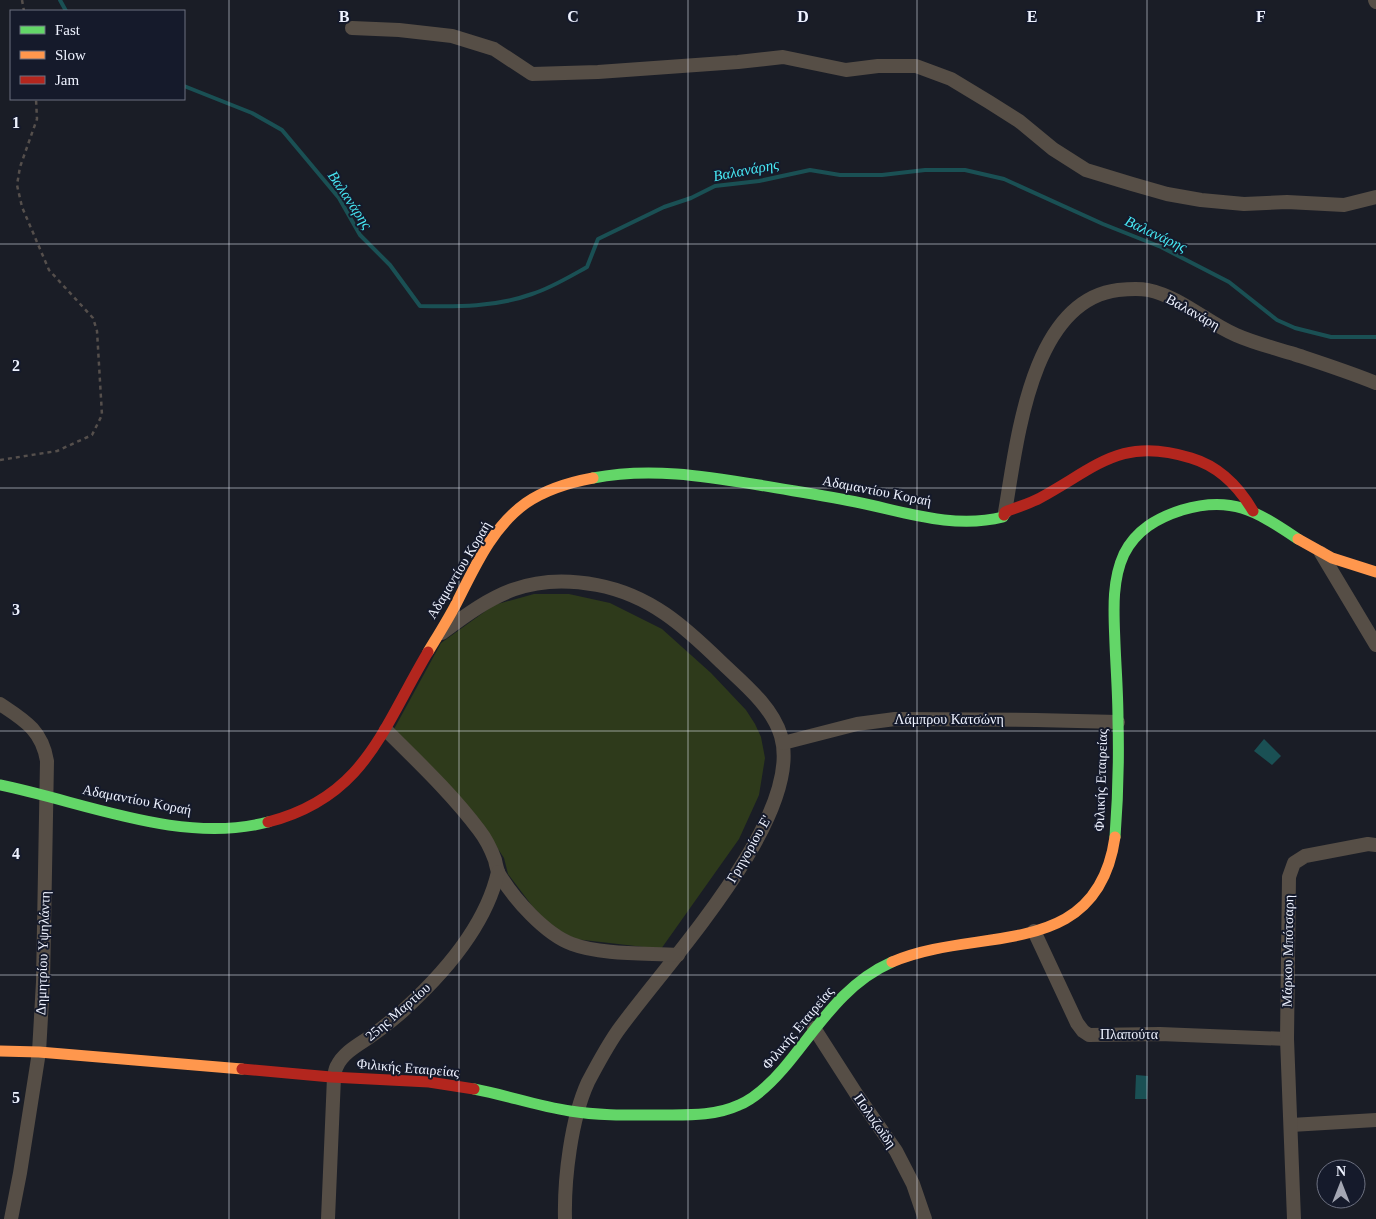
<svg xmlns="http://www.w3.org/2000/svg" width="1376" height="1219" font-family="'Times New Roman',serif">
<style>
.green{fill:#2e3a1b}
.water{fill:#1a5054}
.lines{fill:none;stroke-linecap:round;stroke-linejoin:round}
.stream{stroke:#1a5054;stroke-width:4}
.path{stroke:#554f4c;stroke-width:2.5;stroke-dasharray:4 4;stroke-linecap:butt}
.street{stroke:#564e46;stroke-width:14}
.fast{stroke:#63d668;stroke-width:11}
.slow{stroke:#ff974d;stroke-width:11}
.jam{stroke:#b3261e;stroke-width:11}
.grid{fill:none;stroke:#eef2ff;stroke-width:1;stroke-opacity:0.55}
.labels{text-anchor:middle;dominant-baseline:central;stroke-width:4;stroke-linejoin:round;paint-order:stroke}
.street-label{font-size:14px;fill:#eef2ff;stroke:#151a2b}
.water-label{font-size:15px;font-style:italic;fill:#47e7f3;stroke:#151a2b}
.grid-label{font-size:16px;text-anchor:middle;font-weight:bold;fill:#eef2ff;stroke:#151a2b;stroke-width:4;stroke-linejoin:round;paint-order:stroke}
</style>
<rect width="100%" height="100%" fill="#1a1d26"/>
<!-- green -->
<polygon class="green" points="534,594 569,594 610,603 662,629 711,673 746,710 755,724 761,737 765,758 759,795 739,839 661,949 575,939 550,925 533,907 508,874 504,858 475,814 394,729 441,643 494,605"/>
<!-- water -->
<g class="water">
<polygon points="1264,739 1281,756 1272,765 1254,751"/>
<polygon points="1136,1075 1148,1076 1147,1099 1135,1099"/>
</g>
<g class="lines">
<!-- stream -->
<g class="stream">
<polyline points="60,0 66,11"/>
<path d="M184,86L252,113L282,130L339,198L360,235L390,265L420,306C457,307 496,307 532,294C551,288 569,277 587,267L598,239L664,207L691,198L715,186L759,181L810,170L840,175H882L925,170H965L1004,179L1103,224L1161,247L1229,282L1277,320L1295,328L1331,337H1376"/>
</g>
<!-- path -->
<g class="path">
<polyline points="22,0 24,11"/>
<polyline points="0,460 57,451 92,435 102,415 97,331 93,318 49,270 22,207 17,185 20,167 37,119 36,99"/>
</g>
<!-- street -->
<g class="street">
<polyline points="1375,0 1376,2"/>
<polyline points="352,28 399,30 452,36 494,49 532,74 598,72 738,62 783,57 846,70 878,66 916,66 951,79 989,102 1019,121 1053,149 1086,170 1132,184 1167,194 1201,200 1244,204 1287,202 1344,205 1376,197"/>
<path d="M1005,512C1017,443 1030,301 1118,290C1128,289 1138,288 1148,290C1181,297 1206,322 1236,335C1254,343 1274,348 1294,354C1321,363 1349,372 1376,383"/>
<polyline points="1321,553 1376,645"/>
<path d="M442,633C493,594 530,572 597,585C650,595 684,626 721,662C743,683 772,706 781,736C805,818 663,967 617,1032C606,1048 597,1065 588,1082C571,1119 564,1179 565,1219"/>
<path d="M0,704C24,720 42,730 47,761L43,982L39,1052L20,1173L11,1219"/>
<path d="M386,730C418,762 452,794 479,830C486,839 491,849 495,860C496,865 497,870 499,874C514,899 545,934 572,944C601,955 646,953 678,955"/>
<polyline points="783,743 857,724 895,719 1036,720 1118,722"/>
<polyline points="1034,931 1077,1023 1083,1031 1089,1035 1160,1034 1287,1039"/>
<polyline points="814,1028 857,1095 896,1151 913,1184 925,1219"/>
<polyline points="1291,1125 1376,1120"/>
<path d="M328,1219L334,1077C335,1073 335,1069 337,1066C344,1051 362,1043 374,1034C386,1025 397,1017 407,1007C446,971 486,925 498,872"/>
<polyline points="1294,1219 1287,1039 1289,877 1294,863 1305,856 1368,844 1376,845"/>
</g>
<!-- fast -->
<g class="fast">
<path d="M593,478C649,467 704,476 759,485C793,491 827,496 861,503C908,513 955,529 1003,517L1004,515"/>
<path d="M0,785C84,802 182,845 268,822"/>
<path d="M1115,837C1118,798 1119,758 1118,720C1118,694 1116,669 1115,644C1114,615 1111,582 1124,554C1136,530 1157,518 1182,510C1233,495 1257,512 1298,539"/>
<path d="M474,1089C506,1095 537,1106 570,1111C601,1116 633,1115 664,1115C690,1115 715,1116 739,1105C756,1098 770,1084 783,1069C817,1029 842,984 892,962"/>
</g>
<!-- slow -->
<g class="slow">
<polyline points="1298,539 1332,558 1376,572"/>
<path d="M428,652C437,637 447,621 455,606C474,569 491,528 526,503C545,490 571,482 593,478"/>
<path d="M892,962C977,925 1097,963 1115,837"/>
<polyline points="0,1051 39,1052 242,1069"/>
</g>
<!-- jam -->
<g class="jam">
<path d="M1004,515L1005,512C1017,507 1029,504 1040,498C1097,467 1121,436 1191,458C1218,466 1239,487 1253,511"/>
<path d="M268,822C365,797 382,729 428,652"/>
<polyline points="242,1069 331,1077 429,1082 474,1089"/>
</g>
</g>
<!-- grid -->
<path class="grid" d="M229,0V1219M459,0V1219M688,0V1219M917,0V1219M1147,0V1219M0,244H1376M0,488H1376M0,731H1376M0,975H1376"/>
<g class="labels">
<!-- street labels -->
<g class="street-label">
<text transform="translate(1193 312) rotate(29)">Βαλανάρη</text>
<text transform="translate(877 491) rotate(11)">Αδαμαντίου Κοραή</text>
<text transform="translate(459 570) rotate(-59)">Αδαμαντίου Κοραή</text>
<text x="949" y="719">Λάμπρου Κατσώνη</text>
<text transform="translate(1101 780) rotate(-88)">Φιλικής Εταιρείας</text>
<text transform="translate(137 800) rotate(11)">Αδαμαντίου Κοραή</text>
<text transform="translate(749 849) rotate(-60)">Γρηγορίου Ε'</text>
<text transform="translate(1288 951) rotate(-89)">Μάρκου Μπότσαρη</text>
<text transform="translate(43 953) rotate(-88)">Δημητρίου Υψηλάντη</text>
<text transform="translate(398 1012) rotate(-41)">25ης Μαρτίου</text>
<text transform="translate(798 1028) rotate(-50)">Φιλικής Εταιρείας</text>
<text x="1129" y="1034">Πλαπούτα</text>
<text transform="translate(408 1068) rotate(5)">Φιλικής Εταιρείας</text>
<text transform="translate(875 1121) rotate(55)">Πολυζωΐδη</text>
</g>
<!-- water labels -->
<g class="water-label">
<text transform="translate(746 170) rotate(-11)">Βαλανάρης</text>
<text transform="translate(350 200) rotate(56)">Βαλανάρης</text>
<text transform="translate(1156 234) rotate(25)">Βαλανάρης</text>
</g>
</g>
<g class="grid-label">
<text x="344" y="22">B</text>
<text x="573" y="22">C</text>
<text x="803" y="22">D</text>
<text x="1032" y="22">E</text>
<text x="1261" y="22">F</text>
<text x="16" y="128">1</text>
<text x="16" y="371">2</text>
<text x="16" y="615">3</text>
<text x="16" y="859">4</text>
<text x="16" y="1103">5</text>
</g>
<!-- legend -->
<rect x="10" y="10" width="175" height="90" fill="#151a2b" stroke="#6c7080"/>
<rect x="20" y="26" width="25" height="8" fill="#63d668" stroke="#6c7080"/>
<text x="55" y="35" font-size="15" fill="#eef2ff">Fast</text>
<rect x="20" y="51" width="25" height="8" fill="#ff974d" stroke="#6c7080"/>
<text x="55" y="60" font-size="15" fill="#eef2ff">Slow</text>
<rect x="20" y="76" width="25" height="8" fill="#b3261e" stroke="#6c7080"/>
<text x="55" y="85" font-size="15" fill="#eef2ff">Jam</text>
<!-- north arrow -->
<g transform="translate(1341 1184)"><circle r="24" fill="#151a2b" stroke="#6c7080"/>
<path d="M0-4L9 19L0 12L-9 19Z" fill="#a4a7b3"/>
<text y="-8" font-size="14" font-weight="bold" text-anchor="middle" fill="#eef2ff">N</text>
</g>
</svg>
